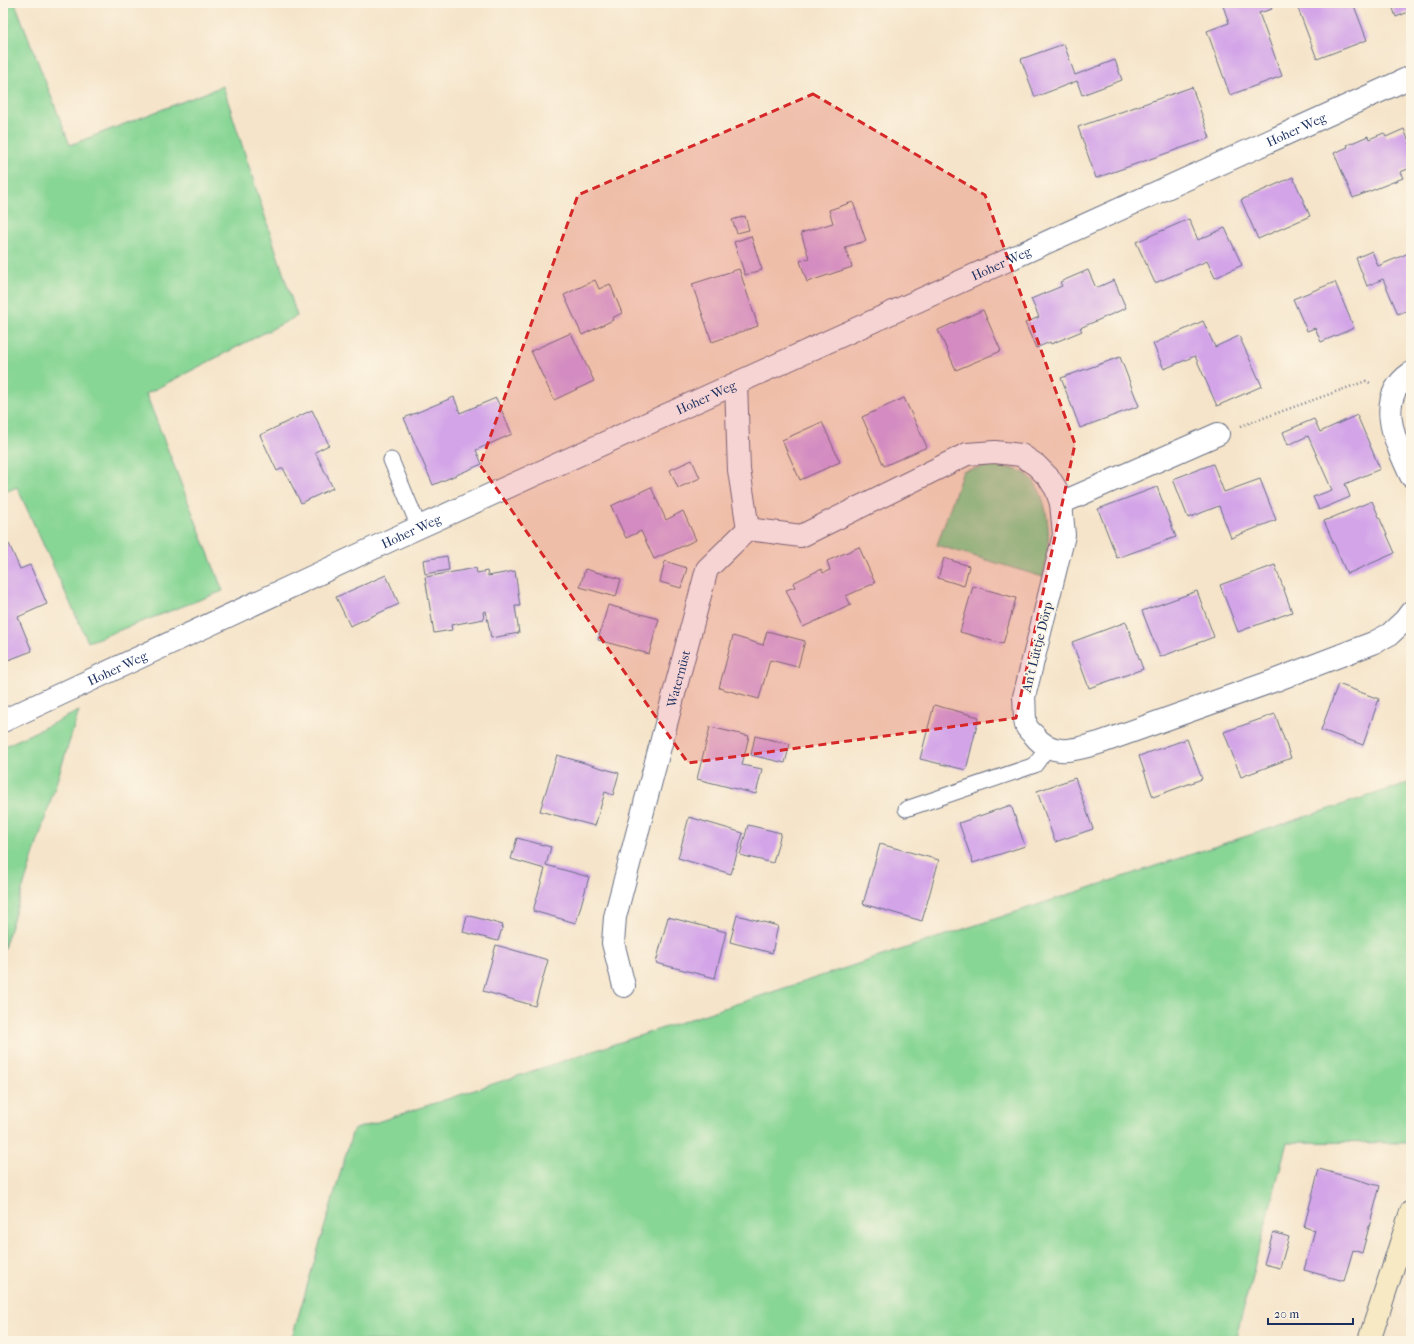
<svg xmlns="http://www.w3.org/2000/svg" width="1414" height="1344" font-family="'IM FELL French Canon',serif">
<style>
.green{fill:#88d695;stroke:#52827a}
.building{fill:#d3a4e8}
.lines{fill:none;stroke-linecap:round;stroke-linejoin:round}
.lane-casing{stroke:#676e83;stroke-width:17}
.street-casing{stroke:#676e83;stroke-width:24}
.secondary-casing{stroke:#676e83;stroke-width:24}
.path{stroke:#676e83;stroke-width:2.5;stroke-dasharray:1 3;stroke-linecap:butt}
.lane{stroke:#fff;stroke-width:15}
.street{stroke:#fff;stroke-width:22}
.secondary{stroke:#f6e9c3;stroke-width:22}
.marked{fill:#d62828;fill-opacity:0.2;stroke:#d62828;stroke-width:3;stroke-dasharray:8 5;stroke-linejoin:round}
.labels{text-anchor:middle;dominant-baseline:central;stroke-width:3.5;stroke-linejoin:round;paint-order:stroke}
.street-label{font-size:13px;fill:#1b2f5e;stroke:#fcf5e5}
</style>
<rect width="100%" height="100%" fill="#fcf5e5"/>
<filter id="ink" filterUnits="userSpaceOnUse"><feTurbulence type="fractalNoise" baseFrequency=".025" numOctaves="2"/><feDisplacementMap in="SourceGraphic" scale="8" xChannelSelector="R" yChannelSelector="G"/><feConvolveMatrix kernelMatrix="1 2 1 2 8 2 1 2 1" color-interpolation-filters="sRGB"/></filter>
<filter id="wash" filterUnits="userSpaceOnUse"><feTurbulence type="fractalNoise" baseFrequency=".012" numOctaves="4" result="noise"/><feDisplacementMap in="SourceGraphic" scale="16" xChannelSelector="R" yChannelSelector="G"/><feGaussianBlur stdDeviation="0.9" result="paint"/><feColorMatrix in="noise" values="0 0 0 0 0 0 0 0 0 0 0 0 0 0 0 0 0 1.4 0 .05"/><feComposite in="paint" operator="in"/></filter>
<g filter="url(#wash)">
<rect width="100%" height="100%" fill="#f5e4c9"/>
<!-- green -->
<g class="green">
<polygon points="3,3 15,3 70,145 223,86 297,316 146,394 223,591 88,642 17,487 3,493"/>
<path d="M989,466C1001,467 1013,467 1024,473C1047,486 1051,532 1047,555C1046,563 1044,570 1043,577L937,545L963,471Z"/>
<polygon points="79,711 3,951 3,747"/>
<polygon points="1411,782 1411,1140 1410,1143 1287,1142 1235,1341 291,1341 353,1130"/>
</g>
<g id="blocks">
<!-- building -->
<g class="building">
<polygon points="1222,3 1269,3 1272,9 1259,13 1282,76 1230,95 1207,31 1229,23"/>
<polygon points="1296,3 1353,3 1367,40 1317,59"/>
<polygon points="1391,3 1411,3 1411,11 1396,17"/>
<polygon points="1064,44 1075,75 1115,60 1122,80 1082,95 1077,81 1035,97 1021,59"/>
<polygon points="1192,87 1210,138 1096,178 1078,127"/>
<polygon points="1404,129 1411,147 1411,168 1400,172 1403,178 1353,198 1334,153 1348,147 1347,145 1368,136 1369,139 1384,133 1386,137"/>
<polygon points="1293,177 1310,216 1258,239 1241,200"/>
<polygon points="853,202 866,241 845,247 852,267 807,282 800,261 809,258 801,233 833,223 829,210"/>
<polygon points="745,216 749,230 737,233 732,220"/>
<polygon points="1189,219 1198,240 1225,228 1242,265 1215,278 1207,261 1155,283 1136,242"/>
<polygon points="751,236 762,270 745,275 734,242"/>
<polygon points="1372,251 1378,266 1411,252 1411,309 1398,314 1383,279 1367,286 1356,258"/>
<polygon points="739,269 758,326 712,342 692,284"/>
<polygon points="1088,270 1096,288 1114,280 1126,308 1080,328 1082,331 1051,344 1050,342 1036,348 1025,323 1039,317 1031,299 1062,286 1060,282"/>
<polygon points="595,280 599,289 610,284 622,313 612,318 613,320 582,335 564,295"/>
<polygon points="1335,282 1354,328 1321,342 1315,328 1307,331 1293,299"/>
<polygon points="983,310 1001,351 956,370 938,330"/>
<polygon points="1203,321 1215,347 1239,336 1262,386 1217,406 1195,356 1164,369 1153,344"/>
<polygon points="571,333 594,381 554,400 531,351"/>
<polygon points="1120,357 1139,406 1080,428 1061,378"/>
<polygon points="454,397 460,413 496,398 512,434 476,450 482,464 433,485 404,418"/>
<polygon points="904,398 927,447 884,466 862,417"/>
<polygon points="312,410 329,445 315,452 333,488 301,503 283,468 277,471 260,435"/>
<polygon points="1357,415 1380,469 1345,484 1350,497 1319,510 1313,497 1332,490 1308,436 1288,445 1283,432 1314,419 1320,432"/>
<polygon points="822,422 840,462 800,480 782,440"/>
<polygon points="692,460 700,478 678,488 670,470"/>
<polygon points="1213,464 1224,492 1260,479 1276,520 1231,538 1219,506 1188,518 1173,479"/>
<polygon points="651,487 666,520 683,511 696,540 654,559 641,531 626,538 611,506"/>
<polygon points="1157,487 1176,537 1117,558 1098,509"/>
<polygon points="1372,501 1395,553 1347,574 1324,521"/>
<polygon points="9,544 20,569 30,565 47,604 18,617 32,651 3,662 3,546"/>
<polygon points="859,547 875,583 846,596 851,605 803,627 786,590 795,587 793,583 821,569 823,573 830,570 827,561"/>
<polygon points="447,556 449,570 425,574 423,560"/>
<polygon points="944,558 969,566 964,586 938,578"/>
<polygon points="665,561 687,568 681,588 660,582"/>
<polygon points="1275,565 1292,612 1238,632 1220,585"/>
<polygon points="476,568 477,573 487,571 488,576 515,571 520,606 515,606 519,633 491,638 486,611 483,612 484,619 451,625 452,630 434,633 425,577"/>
<polygon points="585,569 621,579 616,597 580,587"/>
<polygon points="386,575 399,604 350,626 336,597"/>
<polygon points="973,586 1016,598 1003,644 960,632"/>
<polygon points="1197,591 1214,637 1160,657 1142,611"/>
<polygon points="608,605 659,619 649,654 598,640"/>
<polygon points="1126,622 1143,669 1089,688 1072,642"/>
<polygon points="767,631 805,641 798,667 770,660 759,699 719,688 733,636 763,645"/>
<polygon points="1338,684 1379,699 1363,745 1321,730"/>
<polygon points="934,705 979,717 966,770 920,759"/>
<polygon points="1275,714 1291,758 1241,777 1224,732"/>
<polygon points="710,727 749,736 742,765 762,769 756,794 697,779"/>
<polygon points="755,736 790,744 785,763 751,755"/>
<polygon points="1187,739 1202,779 1153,797 1139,756"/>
<polygon points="557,755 619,773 613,795 605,792 595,826 540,811"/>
<polygon points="1075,778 1093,829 1055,842 1037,791"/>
<polygon points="1011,805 1025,846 973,863 959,823"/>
<polygon points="689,817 743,833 731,874 678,858"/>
<polygon points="748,825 781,833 773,863 740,855"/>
<polygon points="517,838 551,847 546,865 589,877 576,923 533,911 545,869 511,859"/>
<polygon points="880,844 939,860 922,921 863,904"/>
<polygon points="467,915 503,925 498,941 463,932"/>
<polygon points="737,915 778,926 772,953 730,942"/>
<polygon points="668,917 726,932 715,978 656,963"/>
<polygon points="496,945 548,960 535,1006 483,991"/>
<polygon points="1319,1169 1380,1186 1362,1253 1353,1250 1344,1281 1304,1270 1315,1230 1304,1227"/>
<polygon points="1273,1232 1289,1237 1280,1268 1264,1264"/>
</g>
</g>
</g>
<g filter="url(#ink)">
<use href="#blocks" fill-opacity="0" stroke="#676e83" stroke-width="1"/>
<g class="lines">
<!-- lane casing -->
<g class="lane-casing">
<g id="lane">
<polyline points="391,460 419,527"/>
<polyline points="906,809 1035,765 1048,747"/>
</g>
</g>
<!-- street casing -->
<g class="street-casing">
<g id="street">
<path d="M1411,373C1373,399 1396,443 1411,476"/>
<polyline points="736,384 739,470 748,529"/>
<polyline points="1061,503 1218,434"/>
<path d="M748,529L801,536L967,454L995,452L1021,455L1036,465L1049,478L1056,489L1061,503L1064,535L1024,697C1025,704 1024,719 1026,725C1027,729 1031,732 1034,735C1052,759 1078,749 1102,742L1276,680L1373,643L1390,634L1405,620L1411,612"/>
<path id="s1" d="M3,721L393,539L1411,77"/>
<path id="s2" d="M624,986L613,943L615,917L707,569L748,529"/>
</g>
</g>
<!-- secondary casing -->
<g class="secondary-casing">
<polyline id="secondary" points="1369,1341 1411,1212"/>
</g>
<!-- path -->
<polyline class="path" points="1241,426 1366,381 1370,383"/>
<!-- lane -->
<use href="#lane" class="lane"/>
<!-- street -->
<use href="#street" class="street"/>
<!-- secondary -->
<use href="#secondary" class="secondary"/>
</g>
</g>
<!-- marked area -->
<path class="marked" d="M813,94L985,195L1075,444L1016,718L688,763L480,465L578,195Z"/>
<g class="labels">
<!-- street labels -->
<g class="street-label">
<text stroke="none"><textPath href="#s1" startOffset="1422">Hoher Weg</textPath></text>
<text stroke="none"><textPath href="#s1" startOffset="1098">Hoher Weg</textPath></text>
<text stroke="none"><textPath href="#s1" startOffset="774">Hoher Weg</textPath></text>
<text stroke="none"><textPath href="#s1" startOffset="450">Hoher Weg</textPath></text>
<text transform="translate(1037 647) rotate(-76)">An't Lüttje Dörp</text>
<text stroke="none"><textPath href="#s1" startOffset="126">Hoher Weg</textPath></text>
<text stroke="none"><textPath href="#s2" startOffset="317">Waternüst</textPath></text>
</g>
</g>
<!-- margin -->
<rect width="1414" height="1344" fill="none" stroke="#fcf5e5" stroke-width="16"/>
<!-- scale -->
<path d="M1268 1318v6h85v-6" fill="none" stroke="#1b2f5e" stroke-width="2"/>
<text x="1274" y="1318" font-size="12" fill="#1b2f5e" stroke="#fcf5e5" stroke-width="3" paint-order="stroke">20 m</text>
</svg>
